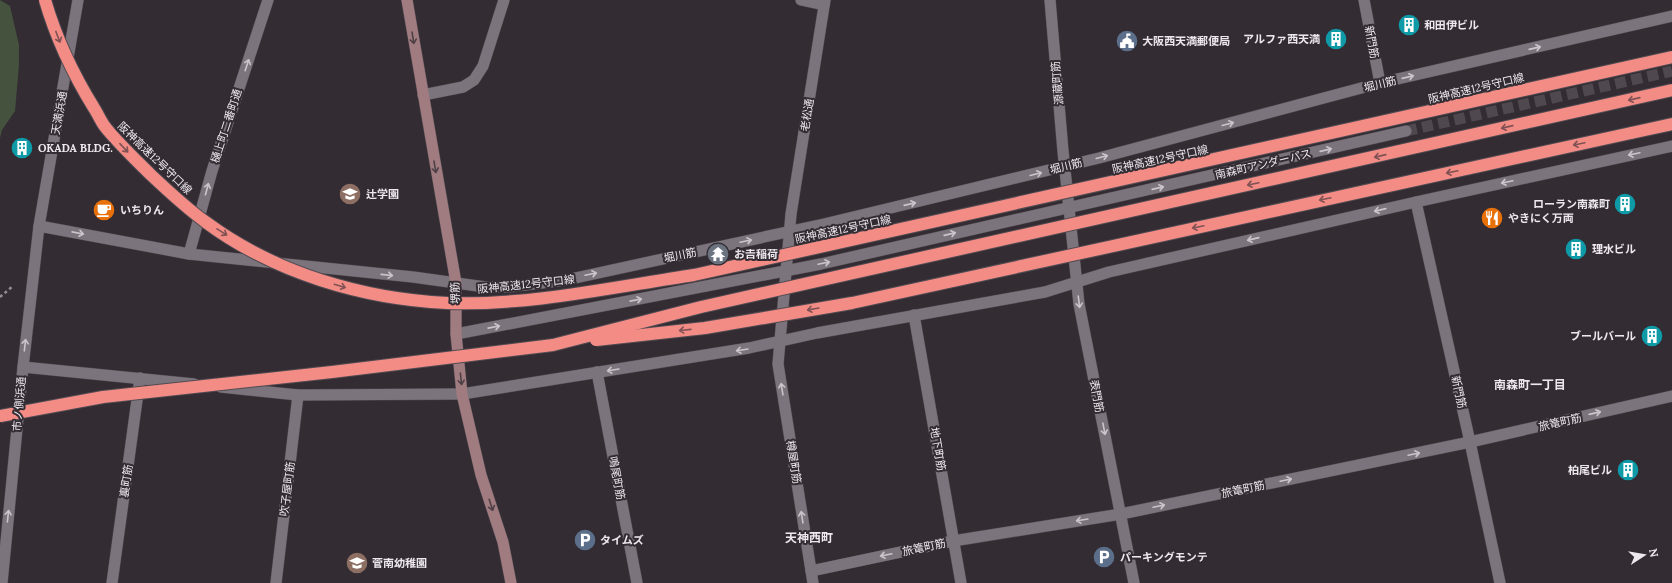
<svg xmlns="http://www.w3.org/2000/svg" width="1672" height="583" font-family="Lora,'Noto Sans JP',serif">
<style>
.green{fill:#45523e}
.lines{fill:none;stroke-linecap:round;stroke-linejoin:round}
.tertiary-tunnel{stroke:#4f484f;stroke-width:11;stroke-dasharray:11 5.5;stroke-linecap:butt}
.minor-casing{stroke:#524b52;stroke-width:12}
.tertiary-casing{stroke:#524b52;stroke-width:12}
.secondary-casing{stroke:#524b52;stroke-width:12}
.motorway-casing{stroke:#524b52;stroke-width:14}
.path{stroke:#948e94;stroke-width:2.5;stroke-dasharray:3 3;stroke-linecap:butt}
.minor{stroke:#7c747c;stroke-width:11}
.tertiary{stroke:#7c747c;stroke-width:11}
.secondary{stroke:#a07b7f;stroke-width:11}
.motorway{stroke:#f48c86;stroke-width:12}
.motorway-bridge-casing{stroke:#524b52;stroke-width:14;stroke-linecap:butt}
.motorway-bridge{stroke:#f48c86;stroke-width:12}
.oneway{stroke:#805254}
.oneway2{stroke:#4e4046}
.oneway3{stroke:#cbc5cb}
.labels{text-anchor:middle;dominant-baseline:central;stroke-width:4;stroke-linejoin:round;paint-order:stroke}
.poi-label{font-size:11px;font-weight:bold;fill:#ede8ed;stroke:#332c33;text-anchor:start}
.street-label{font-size:11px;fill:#ede8ed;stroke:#332c33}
.neighbourhood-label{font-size:12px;font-weight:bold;fill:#ede8ed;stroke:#332c33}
</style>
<rect width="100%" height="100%" fill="#332c33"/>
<!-- green -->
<polygon class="green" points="0,0 10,6 19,45 19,65 15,111 2,130 0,138"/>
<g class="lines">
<!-- tertiary-tunnel -->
<polyline class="tertiary-tunnel" points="1406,131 1672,71"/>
<!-- minor casing -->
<g class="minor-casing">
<g id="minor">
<polyline points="801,0 824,5"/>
<polyline points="1050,0 1063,151 1079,304 1134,583"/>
<polyline points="1364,0 1380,83"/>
<polyline points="1416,202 1470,442 1500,583"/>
<polyline points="39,226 189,254 413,277 485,287 508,287 566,280 824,224 1099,158 1380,83 1672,16"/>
<polyline points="189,254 212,171 268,0"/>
<polyline points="914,315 961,583"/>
<polyline points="597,372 637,583"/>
<polyline points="462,394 749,348 817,333 1045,292 1109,272 1416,202 1672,146"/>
<polyline points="811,571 953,541 1121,514 1470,442 1672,396"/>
<polyline points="2,583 23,367 39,226 78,0"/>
<polyline points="112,583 140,378"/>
<polyline points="276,583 298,395"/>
<polyline points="813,583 778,364 791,214 825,0"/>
</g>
</g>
<!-- tertiary casing -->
<g class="tertiary-casing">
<g id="tertiary">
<polyline points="423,95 463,87 474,80 483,66 504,0"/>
<polyline points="456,334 821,264 1406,131"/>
<polyline points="23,367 194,384"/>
<polyline points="221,387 298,395 462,394"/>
</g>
</g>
<!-- secondary casing -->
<g class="secondary-casing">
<polyline id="secondary" points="407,0 456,283 456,334 462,394 481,475 503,542 511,583"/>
</g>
<!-- motorway casing -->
<g class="motorway-casing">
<polyline id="motorway" points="1631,133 1672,124"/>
</g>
<!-- path -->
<polyline class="path" points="0,297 13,286"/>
<!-- minor -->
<use href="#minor" class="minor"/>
<!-- tertiary -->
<use href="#tertiary" class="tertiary"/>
<!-- secondary -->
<use href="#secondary" class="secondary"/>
<!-- motorway -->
<use href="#motorway" class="motorway"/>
<!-- motorway-bridge casing -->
<g class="motorway-bridge-casing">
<g id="motorway-bridge">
<path d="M45,0C56,38 73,74 94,108C98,114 101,122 106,128C119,144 135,159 150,174C168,191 186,208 207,223C275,273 363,299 447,303C528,306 614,287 694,275L1672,57"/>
<polyline points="596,340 705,328 852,303 1631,133"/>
<polyline points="0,416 103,397 332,372 553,345 701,307 1672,90"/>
</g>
</g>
<!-- motorway-bridge -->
<use href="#motorway-bridge" class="motorway-bridge"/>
</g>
<!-- one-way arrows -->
<defs><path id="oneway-shaft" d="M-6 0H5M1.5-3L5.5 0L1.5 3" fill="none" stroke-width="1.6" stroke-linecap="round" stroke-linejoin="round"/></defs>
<g class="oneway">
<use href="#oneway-shaft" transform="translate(58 37) rotate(69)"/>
<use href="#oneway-shaft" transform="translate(1634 99) rotate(167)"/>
<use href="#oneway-shaft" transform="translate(1507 127) rotate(167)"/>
<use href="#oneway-shaft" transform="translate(1579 144) rotate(168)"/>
<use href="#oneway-shaft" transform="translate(124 148) rotate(47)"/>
<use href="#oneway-shaft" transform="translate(1380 156) rotate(167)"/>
<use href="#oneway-shaft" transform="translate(1452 172) rotate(168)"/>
<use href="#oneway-shaft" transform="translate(1253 184) rotate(168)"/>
<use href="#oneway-shaft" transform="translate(1325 199) rotate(168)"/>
<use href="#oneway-shaft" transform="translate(1198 227) rotate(168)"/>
<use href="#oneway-shaft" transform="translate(222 232) rotate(32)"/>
<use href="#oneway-shaft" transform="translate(340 286) rotate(17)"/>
<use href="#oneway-shaft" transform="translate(813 309) rotate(170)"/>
<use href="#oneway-shaft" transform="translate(685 330) rotate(174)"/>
</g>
<g class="oneway2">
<use href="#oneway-shaft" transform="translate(413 38) rotate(81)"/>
<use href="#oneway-shaft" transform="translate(435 167) rotate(80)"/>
<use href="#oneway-shaft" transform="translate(461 379) rotate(84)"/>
<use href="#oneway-shaft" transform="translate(491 505) rotate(72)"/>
</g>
<g class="oneway3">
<use href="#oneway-shaft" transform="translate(1535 48) rotate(-13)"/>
<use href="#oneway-shaft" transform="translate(247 65) rotate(-72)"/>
<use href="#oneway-shaft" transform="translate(1408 77) rotate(-13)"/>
<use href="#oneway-shaft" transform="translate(1228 124) rotate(-15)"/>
<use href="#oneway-shaft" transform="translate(1326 150) rotate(-13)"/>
<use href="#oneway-shaft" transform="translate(1634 154) rotate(168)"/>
<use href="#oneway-shaft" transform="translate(1102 157) rotate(-15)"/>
<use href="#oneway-shaft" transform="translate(1036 174) rotate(-14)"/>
<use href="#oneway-shaft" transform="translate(1507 182) rotate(168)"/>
<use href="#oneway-shaft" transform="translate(1158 188) rotate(-13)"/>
<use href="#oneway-shaft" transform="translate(207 189) rotate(-75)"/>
<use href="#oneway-shaft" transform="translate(910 204) rotate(-13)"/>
<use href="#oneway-shaft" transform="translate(1380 210) rotate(167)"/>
<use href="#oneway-shaft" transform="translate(78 233) rotate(11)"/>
<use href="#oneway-shaft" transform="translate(950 234) rotate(-13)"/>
<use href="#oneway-shaft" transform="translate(1253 239) rotate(167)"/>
<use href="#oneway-shaft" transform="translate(746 241) rotate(-12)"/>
<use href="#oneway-shaft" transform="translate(824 263) rotate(-12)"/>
<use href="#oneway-shaft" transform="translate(591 274) rotate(-12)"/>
<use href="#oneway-shaft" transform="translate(387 275) rotate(6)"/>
<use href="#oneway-shaft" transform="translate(636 300) rotate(-11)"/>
<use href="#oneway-shaft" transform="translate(1079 302) rotate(83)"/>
<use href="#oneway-shaft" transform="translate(494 327) rotate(-11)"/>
<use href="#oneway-shaft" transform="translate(25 345) rotate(-83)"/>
<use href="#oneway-shaft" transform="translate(742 350) rotate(171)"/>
<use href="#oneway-shaft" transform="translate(613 370) rotate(171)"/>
<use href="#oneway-shaft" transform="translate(782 389) rotate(-99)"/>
<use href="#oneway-shaft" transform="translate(1595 413) rotate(-13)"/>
<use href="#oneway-shaft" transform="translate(1104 429) rotate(79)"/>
<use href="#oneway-shaft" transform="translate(1414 454) rotate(-12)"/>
<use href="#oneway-shaft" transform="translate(1286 480) rotate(-12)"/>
<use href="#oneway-shaft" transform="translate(1159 506) rotate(-12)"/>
<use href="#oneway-shaft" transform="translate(8 516) rotate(-84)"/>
<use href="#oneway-shaft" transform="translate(802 517) rotate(-99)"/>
<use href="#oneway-shaft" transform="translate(1082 520) rotate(171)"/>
<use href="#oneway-shaft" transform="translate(886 555) rotate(168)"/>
</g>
<!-- icons -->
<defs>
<g id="building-disc" transform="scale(1.15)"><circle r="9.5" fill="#0f9aa8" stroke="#332c33"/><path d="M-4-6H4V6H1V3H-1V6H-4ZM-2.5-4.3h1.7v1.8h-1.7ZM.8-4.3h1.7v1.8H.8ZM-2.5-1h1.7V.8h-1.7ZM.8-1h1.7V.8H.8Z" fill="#fff"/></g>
<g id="civic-disc" transform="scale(1.15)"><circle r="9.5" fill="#5c6f8a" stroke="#332c33"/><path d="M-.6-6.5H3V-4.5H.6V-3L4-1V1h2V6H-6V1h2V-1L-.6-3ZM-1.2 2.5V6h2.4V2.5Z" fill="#fff"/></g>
<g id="university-disc" transform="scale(1.15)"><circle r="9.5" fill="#8d6e63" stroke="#332c33"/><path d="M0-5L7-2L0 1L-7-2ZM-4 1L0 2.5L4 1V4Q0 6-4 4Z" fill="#fff"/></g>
<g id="cafe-disc" transform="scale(1.15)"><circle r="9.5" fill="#e8710a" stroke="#332c33"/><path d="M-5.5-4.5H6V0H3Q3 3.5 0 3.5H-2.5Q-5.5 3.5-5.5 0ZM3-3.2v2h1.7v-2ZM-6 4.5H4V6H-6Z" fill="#fff"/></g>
<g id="restaurant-disc" transform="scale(1.15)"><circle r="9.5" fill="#e8710a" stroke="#332c33"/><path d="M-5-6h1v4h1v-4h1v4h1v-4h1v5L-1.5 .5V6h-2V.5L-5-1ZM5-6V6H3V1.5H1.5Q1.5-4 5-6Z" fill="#fff"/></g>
<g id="temple-disc" transform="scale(1.15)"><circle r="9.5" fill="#6b7280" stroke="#332c33"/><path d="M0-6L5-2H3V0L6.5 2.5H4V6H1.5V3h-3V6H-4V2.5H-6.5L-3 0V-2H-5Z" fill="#fff"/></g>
<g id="parking-disc" transform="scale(1.15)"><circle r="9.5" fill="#5c6f8a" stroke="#332c33"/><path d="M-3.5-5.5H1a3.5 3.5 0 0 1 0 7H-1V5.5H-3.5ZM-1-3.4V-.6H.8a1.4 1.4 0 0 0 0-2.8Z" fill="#fff"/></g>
<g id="school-disc" transform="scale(1.15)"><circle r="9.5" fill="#8d6e63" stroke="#332c33"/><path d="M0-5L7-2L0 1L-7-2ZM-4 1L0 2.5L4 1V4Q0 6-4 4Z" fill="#fff"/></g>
</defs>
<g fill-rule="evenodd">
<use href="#building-disc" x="1409" y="25"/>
<use href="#building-disc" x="1336" y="39"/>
<use href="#civic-disc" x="1127" y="41"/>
<use href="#building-disc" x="22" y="148"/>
<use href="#university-disc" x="350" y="194"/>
<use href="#building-disc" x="1625" y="204"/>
<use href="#cafe-disc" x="104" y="210"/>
<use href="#restaurant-disc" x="1492" y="218"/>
<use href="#building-disc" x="1576" y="249"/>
<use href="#temple-disc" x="718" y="254"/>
<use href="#building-disc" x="1652" y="336"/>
<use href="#building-disc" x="1628" y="470"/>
<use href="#parking-disc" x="585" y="540"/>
<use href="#parking-disc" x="1104" y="557"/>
<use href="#school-disc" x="357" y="563"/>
</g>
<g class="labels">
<!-- poi labels -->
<g class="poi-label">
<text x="1424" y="25">和田伊ビル</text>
<text x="1320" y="39" text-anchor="end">アルファ西天満</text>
<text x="1142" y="41">大阪西天満郵便局</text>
<text x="38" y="148">OKADA BLDG.</text>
<text x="366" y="194">辻学園</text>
<text x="1610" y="204" text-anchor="end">ローラン南森町</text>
<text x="120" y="210">いちりん</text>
<text x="1508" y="218">やきにく万両</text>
<text x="1592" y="249">理水ビル</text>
<text x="734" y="254">お𠮷稲荷</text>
<text x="1636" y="336" text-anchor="end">ブールバール</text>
<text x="1612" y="470" text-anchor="end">柏尾ビル</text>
<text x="600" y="540">タイムズ</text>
<text x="1120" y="557">パーキングモンテ</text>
<text x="372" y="563">菅南幼稚園</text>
</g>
<!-- street labels -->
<g class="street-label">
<text transform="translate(1372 42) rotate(79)">新門筋</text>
<text transform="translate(1057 83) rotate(-95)">源蔵町筋</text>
<text transform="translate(1380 84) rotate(-14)">堀川筋</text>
<text transform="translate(1476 88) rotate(-13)">阪神高速12号守口線</text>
<text transform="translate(59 113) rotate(-80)">天満浜通</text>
<text transform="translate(807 115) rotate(-81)">老松通</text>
<text transform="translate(226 126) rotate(-72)">樋上町二番町通</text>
<text transform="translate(155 158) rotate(44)">阪神高速12号守口線</text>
<text transform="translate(1160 159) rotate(-12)">阪神高速12号守口線</text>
<text transform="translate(1263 164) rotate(-13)">南森町アンダーパス</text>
<text transform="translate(1066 166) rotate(-14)">堀川筋</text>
<text transform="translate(843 229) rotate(-12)">阪神高速12号守口線</text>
<text transform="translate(680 255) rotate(-12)">堀川筋</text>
<text transform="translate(526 284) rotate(-6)">阪神高速12号守口線</text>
<text transform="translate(455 293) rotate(-92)">堺筋</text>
<text transform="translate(1459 392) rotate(77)">新門筋</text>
<text transform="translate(1097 396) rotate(79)">表門筋</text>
<text transform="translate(19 404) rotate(-85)">市ノ側浜通</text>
<text transform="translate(1560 422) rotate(-13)">旅篭町筋</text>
<text transform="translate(938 449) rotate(80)">地下町筋</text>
<text transform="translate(794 462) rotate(81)">樽屋町筋</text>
<text transform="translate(617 478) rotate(79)">鳴尾町筋</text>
<text transform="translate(126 481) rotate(-82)">裏町筋</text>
<text transform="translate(287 489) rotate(-83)">吹子屋町筋</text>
<text transform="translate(1243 489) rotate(-12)">旅篭町筋</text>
<text transform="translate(924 547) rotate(-12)">旅篭町筋</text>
</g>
<!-- neighbourhood labels -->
<g class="neighbourhood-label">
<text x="1530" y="384">南森町一丁目</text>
<text x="809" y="537">天神西町</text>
</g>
</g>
<!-- north arrow -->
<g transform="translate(1644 555) rotate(78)" stroke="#332c33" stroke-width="3" paint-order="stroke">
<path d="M0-3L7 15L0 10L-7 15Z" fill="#ede8ed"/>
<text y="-6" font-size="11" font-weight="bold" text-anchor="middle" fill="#ede8ed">N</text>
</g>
</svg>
